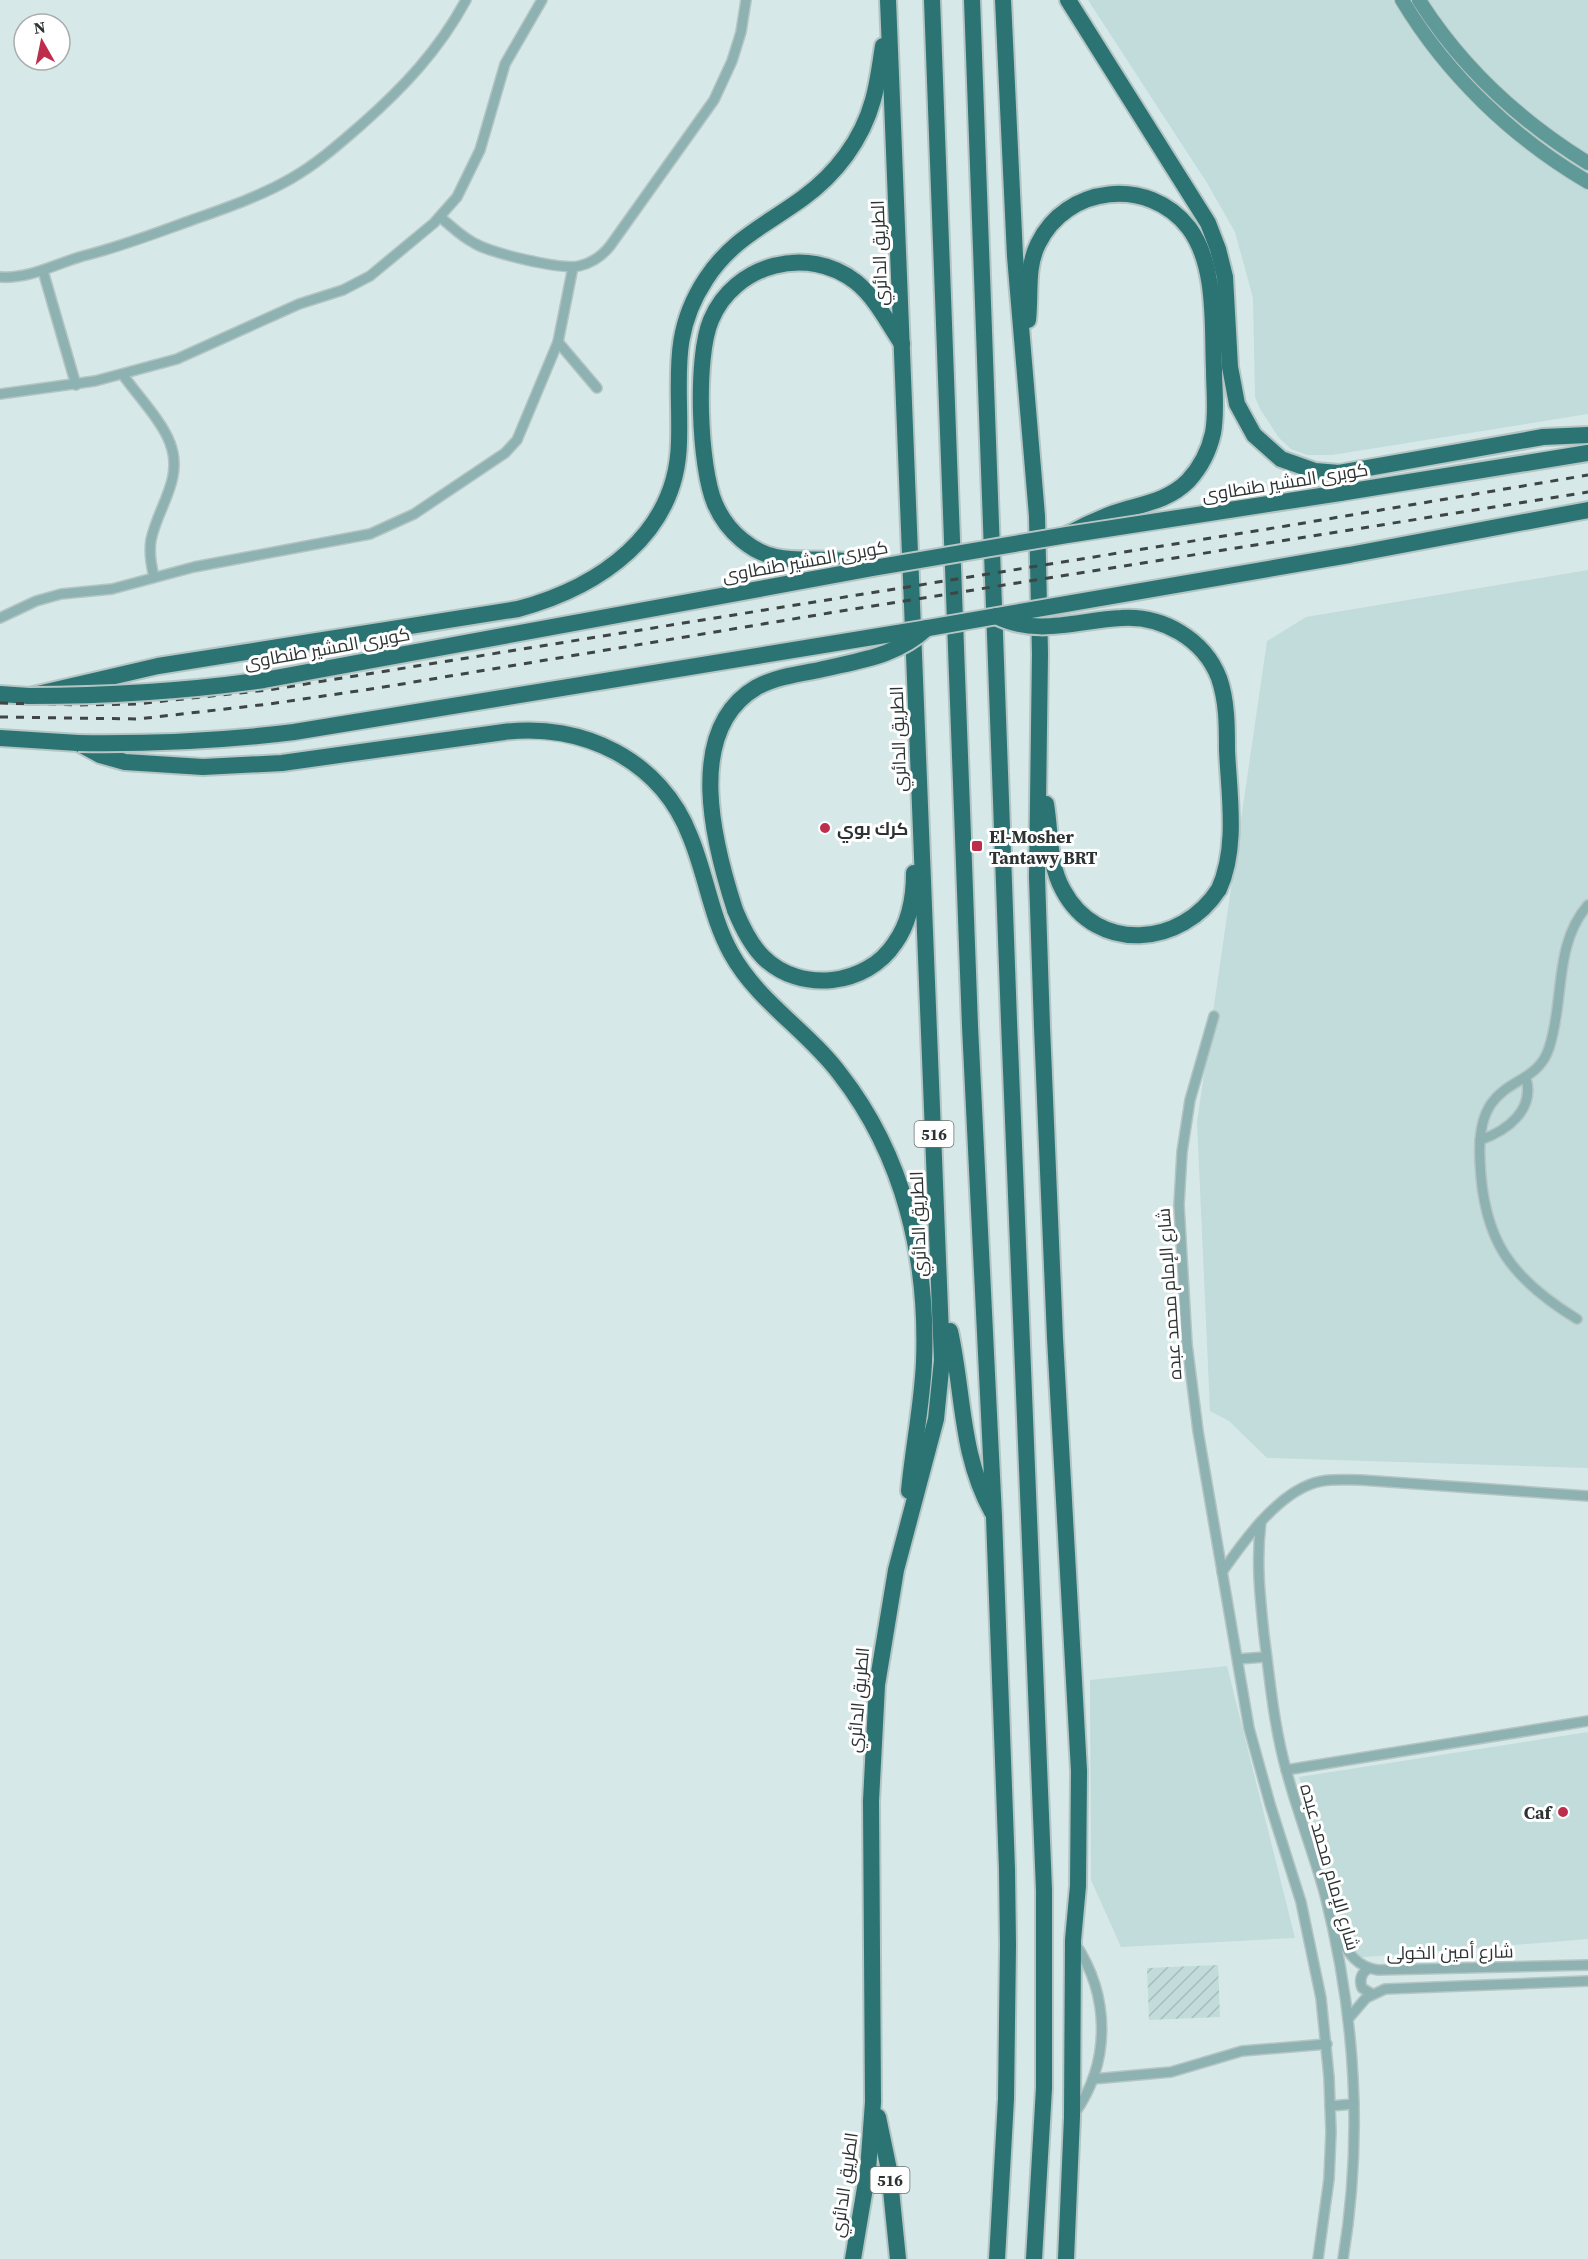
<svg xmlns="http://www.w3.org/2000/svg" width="1588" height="2259" font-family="'Source Serif 4',Cairo,serif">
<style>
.built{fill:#c1dcdb}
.industrial{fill:url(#industrial-furrows)}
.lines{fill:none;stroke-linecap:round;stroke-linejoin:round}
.street-casing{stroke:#b4c5c4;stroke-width:12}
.secondary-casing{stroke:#b4c5c4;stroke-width:16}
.highway-casing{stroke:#b4c5c4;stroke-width:20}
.street{stroke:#8db2b1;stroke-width:9}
.secondary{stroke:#5f9998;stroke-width:14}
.highway{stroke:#2b7473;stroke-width:16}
.rail{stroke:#3e4645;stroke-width:3;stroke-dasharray:8 8;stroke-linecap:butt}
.highway-bridge-casing{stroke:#b4c5c4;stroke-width:20;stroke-linecap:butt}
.highway-bridge{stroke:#2b7473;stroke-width:16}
.poi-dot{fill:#be2e4c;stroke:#fff;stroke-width:2}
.labels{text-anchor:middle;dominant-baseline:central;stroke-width:6;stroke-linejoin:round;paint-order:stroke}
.shield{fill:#fff;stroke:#6b7070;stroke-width:1.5}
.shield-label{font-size:16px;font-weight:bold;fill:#2c3332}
.street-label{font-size:18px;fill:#2c3332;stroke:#fff}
.poi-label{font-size:18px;font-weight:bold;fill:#2c3332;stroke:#fff;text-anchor:start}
</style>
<defs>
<pattern id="industrial-furrows" width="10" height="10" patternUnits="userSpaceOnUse" patternTransform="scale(1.5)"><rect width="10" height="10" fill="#c1dcdb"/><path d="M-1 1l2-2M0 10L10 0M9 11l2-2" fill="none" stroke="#a6bdbc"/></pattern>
</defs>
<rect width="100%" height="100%" fill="#d6e9e8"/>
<!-- built -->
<g class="built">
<polygon points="1088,0 1588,0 1588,414 1332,455 1307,455 1291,449 1279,438 1260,409 1255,397 1253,298 1235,232 1207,183"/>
<polygon points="1588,570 1588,1468 1267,1458 1229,1421 1210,1411 1197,1122 1267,641 1306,617"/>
<polygon points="1227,1666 1295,1938 1121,1947 1091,1880 1090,1680"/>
<polygon points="1588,1732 1588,1939 1353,1958 1299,1777"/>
</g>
<!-- industrial -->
<polygon class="industrial" points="1218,1965 1220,2017 1149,2020 1147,1968"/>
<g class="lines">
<!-- street casing -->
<g class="street-casing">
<g id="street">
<path d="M440,217C451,226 462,237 474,243C491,253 560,270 579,266C592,263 602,256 610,246L714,100L732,61L741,32L746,0"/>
<polyline points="43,271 76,385"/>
<path d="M0,277C30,279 55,264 83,256C120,247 156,233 192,220C226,208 261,196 292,178C318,163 339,144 361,125C403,88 439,50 466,0"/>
<polyline points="558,342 597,388"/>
<path d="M123,375C137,395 162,421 170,443C184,479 158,506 151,540C149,552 151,565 154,577"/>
<polyline points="0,394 95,381 177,359 299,304 343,290 370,276 434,223 457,197 480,150 505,64 542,0"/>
<polyline points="0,618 36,601 61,594 112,589 194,567 370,534 414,514 505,453 517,440 558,342 573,267"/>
<polyline points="1214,1016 1190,1100 1182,1152 1179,1205 1187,1344 1198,1431 1249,1728 1270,1804 1301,1902 1321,1998 1329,2077 1331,2132 1329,2179 1318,2259"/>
<path d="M1480,1140C1507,1131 1535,1110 1526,1078"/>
<path d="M1577,1319C1510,1278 1483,1240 1480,1161C1479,1142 1480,1120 1491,1104C1508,1079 1539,1080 1549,1048C1565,1001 1553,945 1588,905"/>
<path d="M1261,1522C1256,1560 1260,1597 1264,1635C1270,1681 1274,1728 1287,1773C1298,1814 1314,1854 1325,1895C1355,2014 1363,2138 1343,2259"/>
<path d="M1222,1572C1243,1542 1275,1497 1311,1484C1327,1478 1345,1480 1361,1480L1588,1496"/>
<polyline points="1238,1659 1265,1657"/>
<polyline points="1286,1770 1588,1721"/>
<path d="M1337,1934C1348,1952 1356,1967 1378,1970L1588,1965"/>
<path d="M1369,1968C1361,1973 1359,1980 1362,1988L1372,1994"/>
<polyline points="1348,2019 1366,1998 1385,1989 1588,1981"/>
<polyline points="1093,2079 1171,2072 1242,2051 1327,2044"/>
<polyline points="1330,2106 1354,2104"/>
<path d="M1075,2113C1111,2061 1110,1996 1075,1943"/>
</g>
</g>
<!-- secondary casing -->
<g class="secondary-casing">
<g id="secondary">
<path d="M1402,0C1447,75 1513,138 1588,182"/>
<path d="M1419,0C1462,68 1520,121 1588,163"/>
</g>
</g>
<!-- highway casing -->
<g class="highway-casing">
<g id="highway">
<polyline points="932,0 970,1026 994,1517 1007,1869 1008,1945 1006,2099 997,2259"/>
<polyline points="972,0 1009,1021 1044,1890 1044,2088 1034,2259"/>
<polyline points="1003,0 1015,256 1037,516 1040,654 1037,877 1042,1027 1055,1338 1079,1771 1078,1886 1073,1940 1072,2117 1066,2259"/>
<polyline points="1068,0 1208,223 1218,249 1225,277 1230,367 1237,404 1254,435 1281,459 1315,471 1339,473 1543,437 1588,435"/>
<path d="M1028,320C1031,294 1026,268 1038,244C1066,185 1149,176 1189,228C1217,266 1212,325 1214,369C1214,390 1217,412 1213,433C1209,451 1200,468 1188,481C1167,502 1140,504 1114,513C1098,519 1083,526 1068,534"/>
<polyline points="1340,493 1588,453"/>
<polyline points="1349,555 1588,510"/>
<path d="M873,568C860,564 847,560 833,560C798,558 772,565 742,540C731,531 721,518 715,504C699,467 695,357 711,320C734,264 808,244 856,282C876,298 888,323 902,344"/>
<path d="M0,694L29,696L158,666L518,609C600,587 677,534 679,442C681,380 669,335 706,279C732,239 766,225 803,198C836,174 862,140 873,100C878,83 880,64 883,46"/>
<path d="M0,738L78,743L100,755L125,762L203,767L282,763L504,732C582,722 661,760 690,836C706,874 711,917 731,953C758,1002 807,1030 840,1074C904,1156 928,1259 924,1362C922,1406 913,1448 909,1491"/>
<path d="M1046,804C1051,833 1048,863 1063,890C1097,954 1182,947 1219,889"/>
<path d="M735,910C742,927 750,944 763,957C800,994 867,986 895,943C910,922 914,898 914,873"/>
<path d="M950,1331C964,1394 960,1454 992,1512"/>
<polyline points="878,2117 889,2170 898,2259"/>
<polyline points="853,2259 868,2170 873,2102 871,1801 877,1685 896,1570 936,1419 942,1360 888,0"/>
</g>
</g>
<!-- street -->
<use href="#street" class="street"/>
<!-- secondary -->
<use href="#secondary" class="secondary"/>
<!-- highway -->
<use href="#highway" class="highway"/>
<!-- rail -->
<g class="rail">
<polyline points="0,703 79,705 136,704 268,690 1286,526 1588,475"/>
<polyline points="0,717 138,719 269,704 378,688 829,613 1588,492"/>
</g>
<!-- highway-bridge casing -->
<g class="highway-bridge-casing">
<g id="highway-bridge">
<path d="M996,616C1037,637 1079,620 1121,618C1162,615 1204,639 1219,678C1227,701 1227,726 1227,750C1229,795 1238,847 1219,889"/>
<path d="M29,696C108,696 186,691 264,680L873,568L1067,535L1340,493"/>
<path d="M78,743C150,744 222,741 294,732L928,628L1349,555"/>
<path d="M735,910C714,845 683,730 757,687C776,677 798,674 819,670C860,660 895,657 927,628"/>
</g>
</g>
<!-- highway-bridge -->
<use href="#highway-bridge" class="highway-bridge"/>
</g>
<!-- markers -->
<g class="poi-dot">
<circle cx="825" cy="828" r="6"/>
<rect x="971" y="840" width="12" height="12" rx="3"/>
<circle cx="1563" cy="1812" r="6"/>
</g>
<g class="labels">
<!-- shield labels -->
<g class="shield">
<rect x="914.5" y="1121" width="39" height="26" rx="4.5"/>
<rect x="870.5" y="2167" width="39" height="26" rx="4.5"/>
</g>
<g class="shield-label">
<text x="934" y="1134">516</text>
<text x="890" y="2180">516</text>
</g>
<!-- street labels -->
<g class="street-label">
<text transform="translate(879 253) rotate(-92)">الطريق الدائري</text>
<text transform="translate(1285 482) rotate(-9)">كوبرى المشير طنطاوى</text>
<text transform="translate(805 561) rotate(-10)">كوبرى المشير طنطاوى</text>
<text transform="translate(327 648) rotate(-10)">كوبرى المشير طنطاوى</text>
<text transform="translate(898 739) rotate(-92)">الطريق الدائري</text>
<text transform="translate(918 1224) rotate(-92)">الطريق الدائري</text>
<text transform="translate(1169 1294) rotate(-94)">شارع الإمام محمد عبده</text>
<text transform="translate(858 1700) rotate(-85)">الطريق الدائري</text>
<text transform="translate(1330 1867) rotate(74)">شارع الإمام محمد عبده</text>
<text transform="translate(1450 1952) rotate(-1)">شارع أمين الخولى</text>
<text transform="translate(844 2185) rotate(-82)">الطريق الدائري</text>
</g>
<!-- poi labels -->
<g class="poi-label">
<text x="837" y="828">كرك بوي</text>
<text x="989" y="836">El-Mosher<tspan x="989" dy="21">Tantawy BRT</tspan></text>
<text x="1551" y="1812" text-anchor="end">Caf</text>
</g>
</g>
<!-- north arrow -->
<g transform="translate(42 42) rotate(351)"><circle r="28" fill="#ffffff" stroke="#abadad" stroke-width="1.5"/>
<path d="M0-4.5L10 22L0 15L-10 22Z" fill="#be2e4c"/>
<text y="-9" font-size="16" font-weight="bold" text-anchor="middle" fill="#2c3332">N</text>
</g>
</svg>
